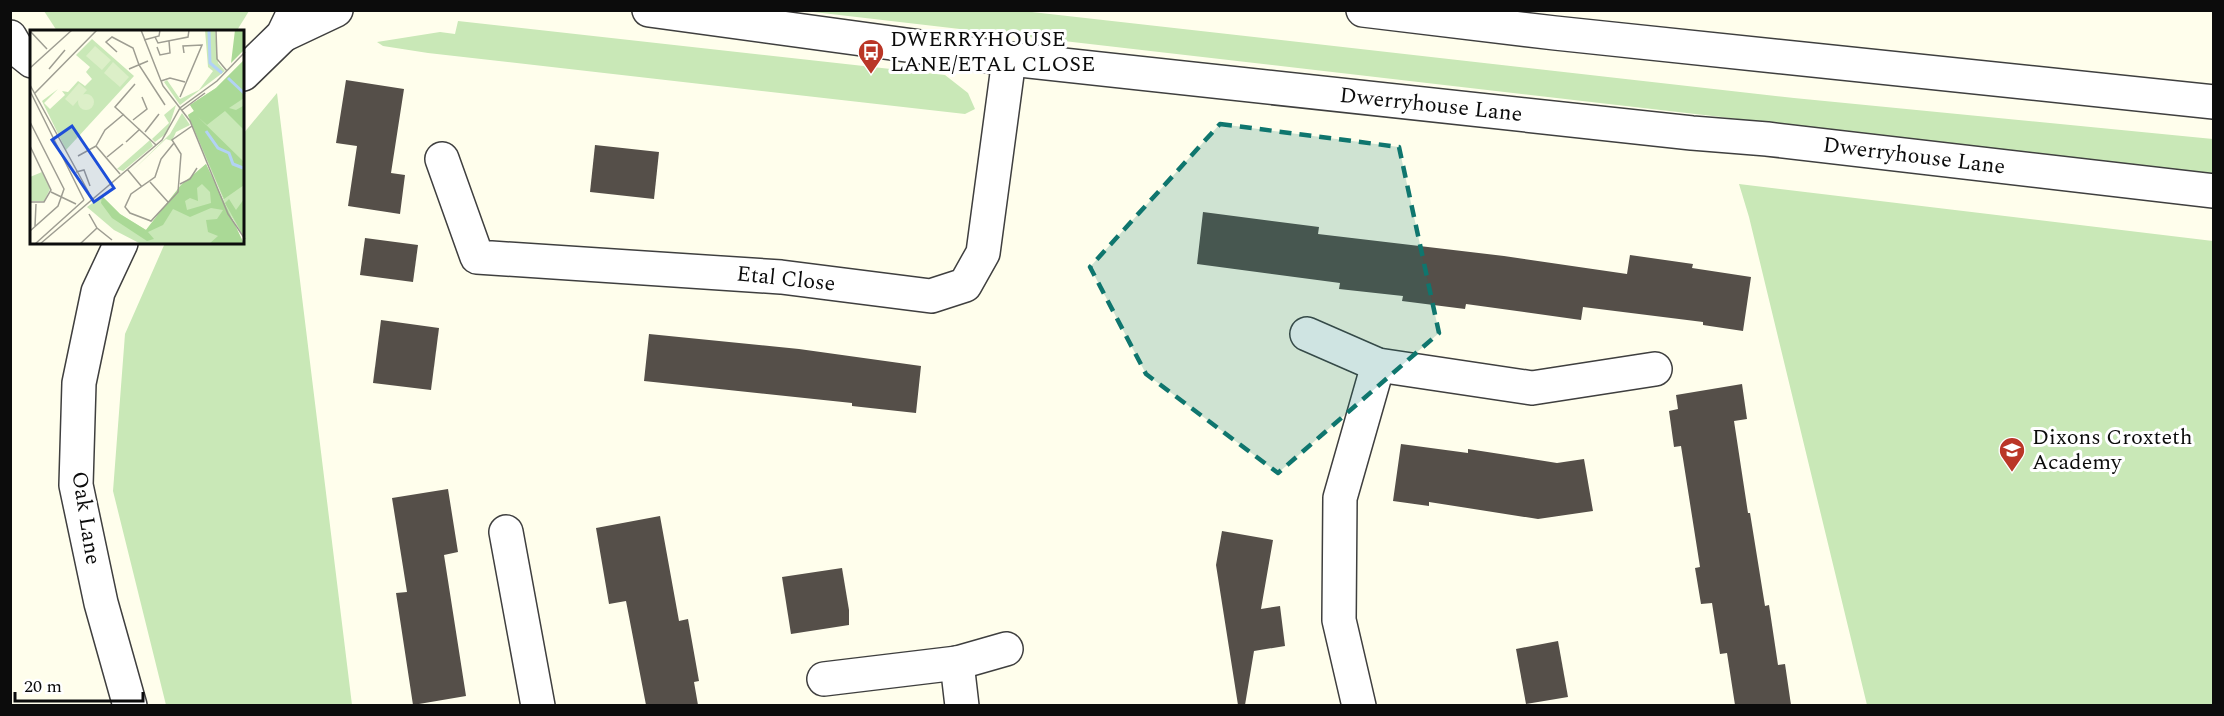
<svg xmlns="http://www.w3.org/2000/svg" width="2224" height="716" font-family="Spectral,serif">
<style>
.green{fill:#c9e8b7}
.building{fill:#554f49}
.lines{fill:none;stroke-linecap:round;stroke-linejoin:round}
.minor-casing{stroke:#3f3f3f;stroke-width:36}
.tertiary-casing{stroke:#3f3f3f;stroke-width:36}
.minor{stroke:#fff;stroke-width:33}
.tertiary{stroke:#fff;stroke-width:33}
.marked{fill:#0f766e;fill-opacity:0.2;stroke:#0f766e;stroke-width:4.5;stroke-dasharray:12 8;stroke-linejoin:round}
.labels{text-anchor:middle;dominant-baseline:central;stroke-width:6;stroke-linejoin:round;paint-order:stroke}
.poi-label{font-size:22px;fill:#0c0c0c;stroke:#fff;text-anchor:start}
.street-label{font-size:22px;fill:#0c0c0c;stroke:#fff}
.inset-river{fill:none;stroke:#b2d2f5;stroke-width:3}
.inset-road{fill:none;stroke:#9e9d92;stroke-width:1.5}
.view{fill:#1d4ed8;fill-opacity:0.15;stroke:#1d4ed8;stroke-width:3}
.inset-edge{fill:none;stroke:#0c0c0c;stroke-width:3}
</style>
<rect width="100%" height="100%" fill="#fffeec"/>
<!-- green -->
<g class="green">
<polygon points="44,11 249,11 236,32 57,31"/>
<polygon points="805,11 1023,11 1794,98 2213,139 2213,174"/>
<polygon points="458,21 945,75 968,93 975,109 965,114 428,53 383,46 377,42 440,32 455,34"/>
<polygon points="277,93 352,705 166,705 113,491 125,334 165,243 243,243 243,134"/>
<polygon points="1739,184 2213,241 2213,705 1867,705 1749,217"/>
</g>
<!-- building -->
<g class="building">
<polygon points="346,80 404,89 391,173 405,175 400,214 348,206 357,146 336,143"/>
<polygon points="595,145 659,152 654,199 590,192"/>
<polygon points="1203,212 1319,227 1318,234 1504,256 1627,274 1630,255 1693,264 1692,268 1751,277 1743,331 1703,325 1703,322 1583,307 1581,320 1466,304 1465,309 1402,301 1403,296 1339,289 1340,283 1197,264"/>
<polygon points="365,238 418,245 413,282 360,275"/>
<polygon points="381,320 439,328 431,390 373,383"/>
<polygon points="649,334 799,349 921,366 916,413 852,406 852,403 644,381"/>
<polygon points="1742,384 1747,419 1734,421 1748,513 1750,513 1765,606 1769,605 1778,665 1785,664 1791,705 1735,705 1727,653 1720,654 1712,603 1701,604 1695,568 1700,567 1681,446 1674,447 1669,411 1678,409 1676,395"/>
<polygon points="1401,444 1468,453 1468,449 1557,463 1584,459 1593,511 1538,519 1429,502 1429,506 1393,501"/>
<polygon points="448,489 458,552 444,555 466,696 413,705 396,593 407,592 392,498"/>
<polygon points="660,516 679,621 688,619 699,681 694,682 698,705 646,705 626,601 609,604 596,528"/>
<polygon points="1222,531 1273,540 1261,609 1280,606 1285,646 1254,651 1245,705 1238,705 1216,565"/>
<polygon points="842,568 849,610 849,625 791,634 782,577"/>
<polygon points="1558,641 1568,697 1526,704 1516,649"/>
</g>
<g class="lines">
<!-- minor casing -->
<g class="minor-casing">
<g id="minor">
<polyline points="442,159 477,257 781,277 931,296 965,285 983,253 1009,59"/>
<polyline points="1307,334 1378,365 1532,388 1655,369"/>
<polyline points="506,532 538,706"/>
<polyline points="957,663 962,706"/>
<polyline points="824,679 957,663 1006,649"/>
<polyline points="1359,706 1339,620 1340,498 1378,365"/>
</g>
</g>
<!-- tertiary casing -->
<g class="tertiary-casing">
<g id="tertiary">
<polyline points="649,10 1009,59 1692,133 1767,139 2214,191"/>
<polyline points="1363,10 1555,33 2214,102"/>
<polyline points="283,35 336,10"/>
<polyline points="10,37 17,49 32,61"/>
<polyline points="243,74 283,35 295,10"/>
<polyline points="121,243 98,292 79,383 76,485 101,603 130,706"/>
</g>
</g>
<!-- minor -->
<use href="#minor" class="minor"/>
<!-- tertiary -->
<use href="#tertiary" class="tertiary"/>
</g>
<!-- marked area -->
<path class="marked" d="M1220,124L1399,147L1439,333L1278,473L1146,374L1090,267Z"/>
<!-- icons -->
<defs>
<g id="bus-pin" transform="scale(1.35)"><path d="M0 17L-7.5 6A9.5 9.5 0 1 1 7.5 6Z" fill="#ba3627" stroke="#fff"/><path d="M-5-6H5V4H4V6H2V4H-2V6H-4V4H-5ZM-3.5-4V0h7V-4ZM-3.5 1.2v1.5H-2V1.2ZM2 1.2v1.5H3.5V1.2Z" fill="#fff"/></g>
<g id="school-pin" transform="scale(1.35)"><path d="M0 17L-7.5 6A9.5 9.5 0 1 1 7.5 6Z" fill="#ba3627" stroke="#fff"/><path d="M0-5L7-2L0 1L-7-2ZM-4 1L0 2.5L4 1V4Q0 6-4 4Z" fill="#fff"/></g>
</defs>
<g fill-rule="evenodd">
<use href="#bus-pin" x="871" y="52"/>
<use href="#school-pin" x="2012" y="450"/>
</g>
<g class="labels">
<!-- poi labels -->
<g class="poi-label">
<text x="890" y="39">DWERRYHOUSE<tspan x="890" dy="25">LANE/ETAL CLOSE</tspan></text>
<text x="2032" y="437">Dixons Croxteth<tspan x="2032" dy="25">Academy</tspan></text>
</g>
<!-- street labels -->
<g class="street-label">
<text transform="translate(1431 105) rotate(6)">Dwerryhouse Lane</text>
<text transform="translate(1914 156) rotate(7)">Dwerryhouse Lane</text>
<text transform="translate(786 279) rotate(6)">Etal Close</text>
<text transform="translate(86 518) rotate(81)">Oak Lane</text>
</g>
</g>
<!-- overview -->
<g transform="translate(30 30)">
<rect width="214" height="214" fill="#fffeec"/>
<path d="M175,0H185L188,33L195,41L150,75L134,52L137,50L150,69L169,60L183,41L178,37ZM62,9L104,46L36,120L12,71L28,59L14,73L20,79L35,65L32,61L38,62L48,51L55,56L62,49L56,42L60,37L46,25ZM214,30V207L199,183L158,85L164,81L160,75L186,58ZM146,75L137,103L125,112L122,109L139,93L134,85ZM152,83L160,95L146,102L142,111L136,109L101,142L140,104ZM120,110L123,116L93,141L87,139ZM176,134L214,214H111L84,200L57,177L72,166L90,184L116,200L151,155ZM12,142L20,159L14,171H0V147Z" fill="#c9e8b7"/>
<path d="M205,0H214V20L201,33ZM214,30V68L199,78L206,80L213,76L214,100L195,81L177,95L168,87L214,132V155L194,169L158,85L164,81L160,75L186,58ZM176,134L214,214H179L188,206L178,202L176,190L187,189L193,180L181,178L160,187L143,179L133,195L118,202L124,209L117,211L82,188L71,173L72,166L90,184L116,200L151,155ZM172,154L180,162L181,173L157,180L155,171L160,168L168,171L167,158ZM199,169L206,180L214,169V207L195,173Z" fill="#aad996" fill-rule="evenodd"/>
<path d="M65,16L81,30L72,40L56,26ZM83,32L99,47L90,57L74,43ZM49,53L57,60L43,76L35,69ZM48 72a8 8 0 1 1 16 0a8 8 0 1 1-16 0Z" fill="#dcefc8"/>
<path class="inset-river" d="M179,0L180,33L192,43M198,48L215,64M176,101L188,118L199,123L203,134L213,138"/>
<path class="inset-road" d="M111,0L133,56L160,91L198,184L215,209M186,0L187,29L197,41M0,1L17,19M125,7L128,13L158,7L159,0M114,10L129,6L130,0M127,17L130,25L140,23L139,11M87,22L76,12L82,7L103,18L109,35L135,75M0,38L42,0M19,39L35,20M99,39L118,31M131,51L140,48L155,52M105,54L85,77L126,115M0,55L59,163M0,61L54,170M5,63L67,0M150,67L172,15L153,16L154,23M152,80L175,63M103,90L117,79L112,67M0,92L34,159L28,176L0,201M115,102L129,84M96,112L110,99M144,113L131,129L125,147L101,164L95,177L100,183L121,191L148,162L151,124L142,110L162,96M0,116L21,160L14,172H0M66,116L75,100L94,84M48,126L66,116L90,144M77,127L93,114M97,139L112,157M46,142L54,140L60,156M120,152L138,172M150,154L160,149L167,138M21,162L46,174M59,184L67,198L82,210M5,196L6,174M5,214L54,170M10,214L132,110L150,78L187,51L215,22M50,214L67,198"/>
<path class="view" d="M42,96L84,158L64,172L22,110Z"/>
<rect width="214" height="214" class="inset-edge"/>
</g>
<!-- border -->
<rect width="2224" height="716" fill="none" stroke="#0c0c0c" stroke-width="24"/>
<!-- scale -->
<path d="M15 692v9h128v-9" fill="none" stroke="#0c0c0c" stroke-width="3"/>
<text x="24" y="692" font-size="18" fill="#0c0c0c" stroke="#ffffff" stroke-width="4.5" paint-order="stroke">20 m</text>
</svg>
